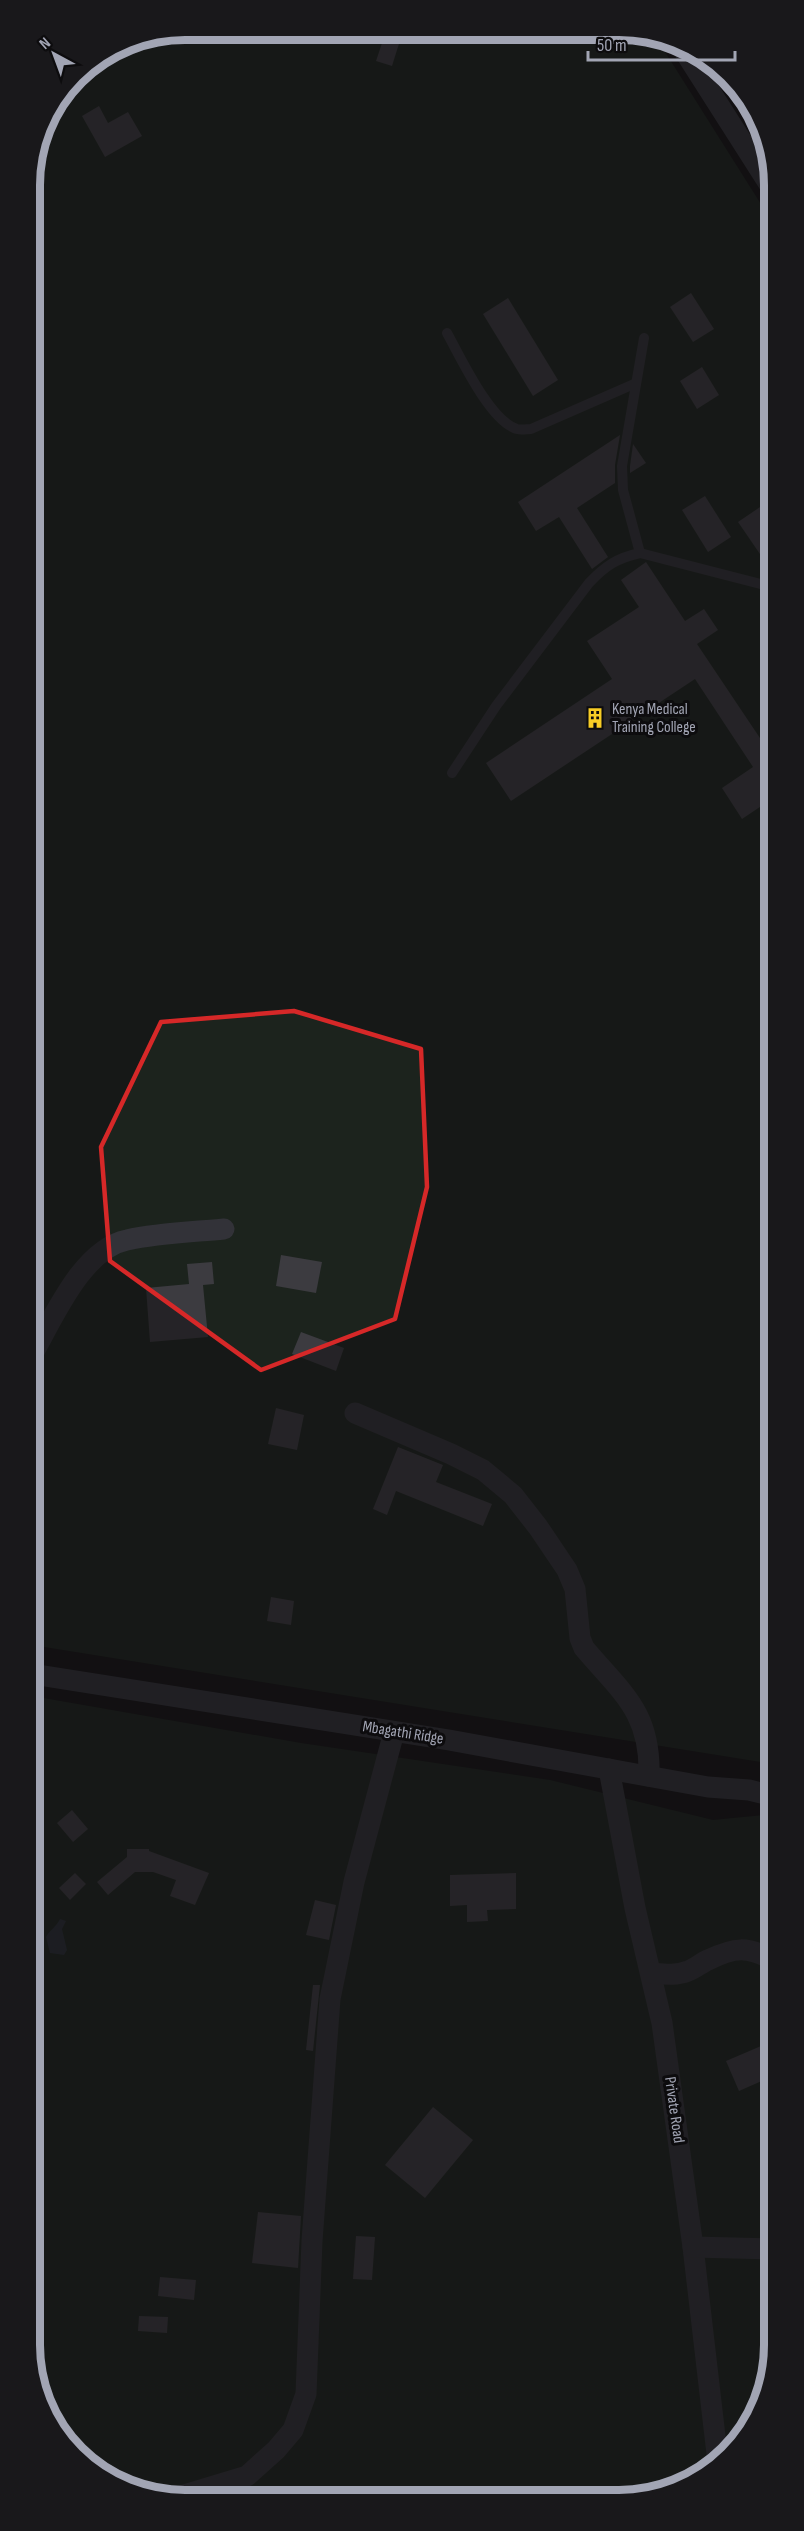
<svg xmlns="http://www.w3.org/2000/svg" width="804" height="2531" font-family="'Sofia Sans Condensed',sans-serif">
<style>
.green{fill:#1c231d}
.water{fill:#282e37}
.building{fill:#3c3b40}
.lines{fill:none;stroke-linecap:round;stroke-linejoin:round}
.service{stroke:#323238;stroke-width:10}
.minor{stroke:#323238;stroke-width:21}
.marked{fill:none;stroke:#d62828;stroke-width:4.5;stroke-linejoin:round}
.labels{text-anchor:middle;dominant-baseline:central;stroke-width:6;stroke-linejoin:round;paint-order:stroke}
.poi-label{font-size:16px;fill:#a2a5b4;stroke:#0d0c0e;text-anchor:start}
.street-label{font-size:16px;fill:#a2a5b4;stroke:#0d0c0e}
.rim{fill:none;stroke:#a2a5b4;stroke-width:8}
</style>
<rect width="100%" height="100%" fill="#121113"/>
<!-- green -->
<g class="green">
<polygon points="185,30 649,33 655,36 771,220 773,1764 32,1645 30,175 46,117 76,75 126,42"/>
<polygon points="32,1696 301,1743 550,1780 713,1820 773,1814 774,2356 762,2405 736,2448 697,2480 649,2498 155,2498 76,2456 33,2376"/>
</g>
<!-- water -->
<path class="water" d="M60,1919L66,1921L62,1929L67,1950L64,1955L50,1953L46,1937C50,1930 56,1927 60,1919Z"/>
<!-- building -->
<g class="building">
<polygon points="386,31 403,31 392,66 376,61"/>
<polygon points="99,106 108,123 128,112 142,136 105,157 82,116"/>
<polygon points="691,293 714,329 693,342 670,307"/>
<polygon points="508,298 558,380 533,396 483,314"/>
<polygon points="702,367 719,395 697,409 680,381"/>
<polygon points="620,435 615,465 615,483 577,508 608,557 592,569 559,517 536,531 518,502"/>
<polygon points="633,444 646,463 630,473 630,466"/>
<polygon points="705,496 731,537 708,552 682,510"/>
<polygon points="763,505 772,518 772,551 762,557 738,522"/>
<polygon points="646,562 685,621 704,609 718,630 697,644 772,756 772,799 742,819 722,788 753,767 695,679 511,801 486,763 612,679 587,641 639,607 621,580"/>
<polygon points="281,1255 322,1262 316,1293 276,1286"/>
<polygon points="212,1262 214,1284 203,1285 208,1337 150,1342 146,1288 189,1284 187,1264"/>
<polygon points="301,1332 344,1348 336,1371 292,1354"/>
<polygon points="276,1408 304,1415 297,1450 268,1444"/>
<polygon points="398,1447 443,1465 436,1482 492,1504 483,1526 396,1491 387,1515 373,1509"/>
<polygon points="271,1597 294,1601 291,1625 267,1621"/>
<polygon points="72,1810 88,1829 73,1842 57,1823"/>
<polygon points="127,1849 149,1849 149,1851 209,1873 195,1905 170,1896 176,1880 153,1872 135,1872 108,1895 97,1882 127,1857"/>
<polygon points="75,1873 86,1884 70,1900 59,1888"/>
<polygon points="516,1873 516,1909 487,1910 488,1921 467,1922 467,1905 450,1906 450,1875"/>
<polygon points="315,1900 336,1905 329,1940 306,1935"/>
<polygon points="313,1985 320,1985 313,2051 306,2050"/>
<polygon points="773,2041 773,2076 739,2091 726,2061"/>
<polygon points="433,2107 473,2140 425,2198 385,2165"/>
<polygon points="258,2212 301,2216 298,2268 252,2263"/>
<polygon points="356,2236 375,2237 372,2280 353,2279"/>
<polygon points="160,2277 196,2280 194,2300 158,2296"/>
<polygon points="139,2316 168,2317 167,2333 138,2331"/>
</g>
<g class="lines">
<!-- service -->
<g class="service">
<path d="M447,333C461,358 490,421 517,429C521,430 527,429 531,429L634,384"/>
<polyline points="640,553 623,490 622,466 644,338"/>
<path d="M452,773L496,706L589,583C605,566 617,558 640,553L772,587"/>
</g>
<!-- minor -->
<g class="minor">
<polyline points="685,52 771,187"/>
<path d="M32,1355C53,1319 82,1249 127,1240C158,1233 192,1232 224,1229"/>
<path d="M355,1413L451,1454L483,1470L513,1495L538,1527L567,1570L575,1589L580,1638L584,1648C622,1693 651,1712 649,1776"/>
<polyline points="32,1674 449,1740 636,1774 708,1787 749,1790 773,1796"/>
<polyline points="609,1769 635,1908 662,2023 693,2247 718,2462"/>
<path d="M651,1973C663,1974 676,1976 688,1971C695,1969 701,1963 708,1960C735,1947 747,1946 773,1960"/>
<polyline points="693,2247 774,2249"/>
<polyline points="174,2498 247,2476 276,2450 293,2430 306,2394 312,2241 330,1999 354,1882 394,1732"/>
</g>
</g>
<!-- marked area -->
<path d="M0 0H804V2531H0ZM294,1011L421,1049L427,1187L395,1319L261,1370L110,1261L101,1147L161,1022Z" fill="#121113" fill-opacity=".55" fill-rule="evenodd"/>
<path class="marked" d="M294,1011L421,1049L427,1187L395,1319L261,1370L110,1261L101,1147L161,1022Z"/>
<!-- icons -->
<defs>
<g id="building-bare" transform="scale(1.62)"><path d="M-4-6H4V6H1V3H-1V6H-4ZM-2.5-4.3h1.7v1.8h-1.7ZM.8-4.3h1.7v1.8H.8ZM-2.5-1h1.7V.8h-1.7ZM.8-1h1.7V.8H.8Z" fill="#f7cc25" stroke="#0d0c0e" stroke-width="2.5" paint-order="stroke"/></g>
</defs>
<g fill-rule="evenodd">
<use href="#building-bare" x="595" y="718"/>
</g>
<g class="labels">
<!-- poi labels -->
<g class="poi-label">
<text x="612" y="709">Kenya Medical<tspan x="612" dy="18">Training College</tspan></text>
</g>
<!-- street labels -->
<g class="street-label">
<text transform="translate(403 1733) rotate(9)">Mbagathi Ridge</text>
<text transform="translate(674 2110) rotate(82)">Private Road</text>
</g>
</g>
<!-- crop -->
<path d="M0 0H804V2531H0ZM185 40H619A145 145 0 0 1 764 185V2345A145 145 0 0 1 619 2490H185A145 145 0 0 1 40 2345V185A145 145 0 0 1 185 40Z" fill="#19181b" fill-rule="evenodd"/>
<path class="rim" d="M185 40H619A145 145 0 0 1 764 185V2345A145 145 0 0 1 619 2490H185A145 145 0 0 1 40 2345V185A145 145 0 0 1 185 40Z"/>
<!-- north arrow -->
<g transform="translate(54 54) rotate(319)" stroke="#0d0c0e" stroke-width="4.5" paint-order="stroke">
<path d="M0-4.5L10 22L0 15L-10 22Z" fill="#a2a5b4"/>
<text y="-9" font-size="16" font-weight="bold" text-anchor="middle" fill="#a2a5b4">N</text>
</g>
<!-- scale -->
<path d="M588 51v9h147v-9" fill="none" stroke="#a2a5b4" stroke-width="3"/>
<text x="597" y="51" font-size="18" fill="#a2a5b4" stroke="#0d0c0e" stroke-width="4.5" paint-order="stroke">50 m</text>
</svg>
